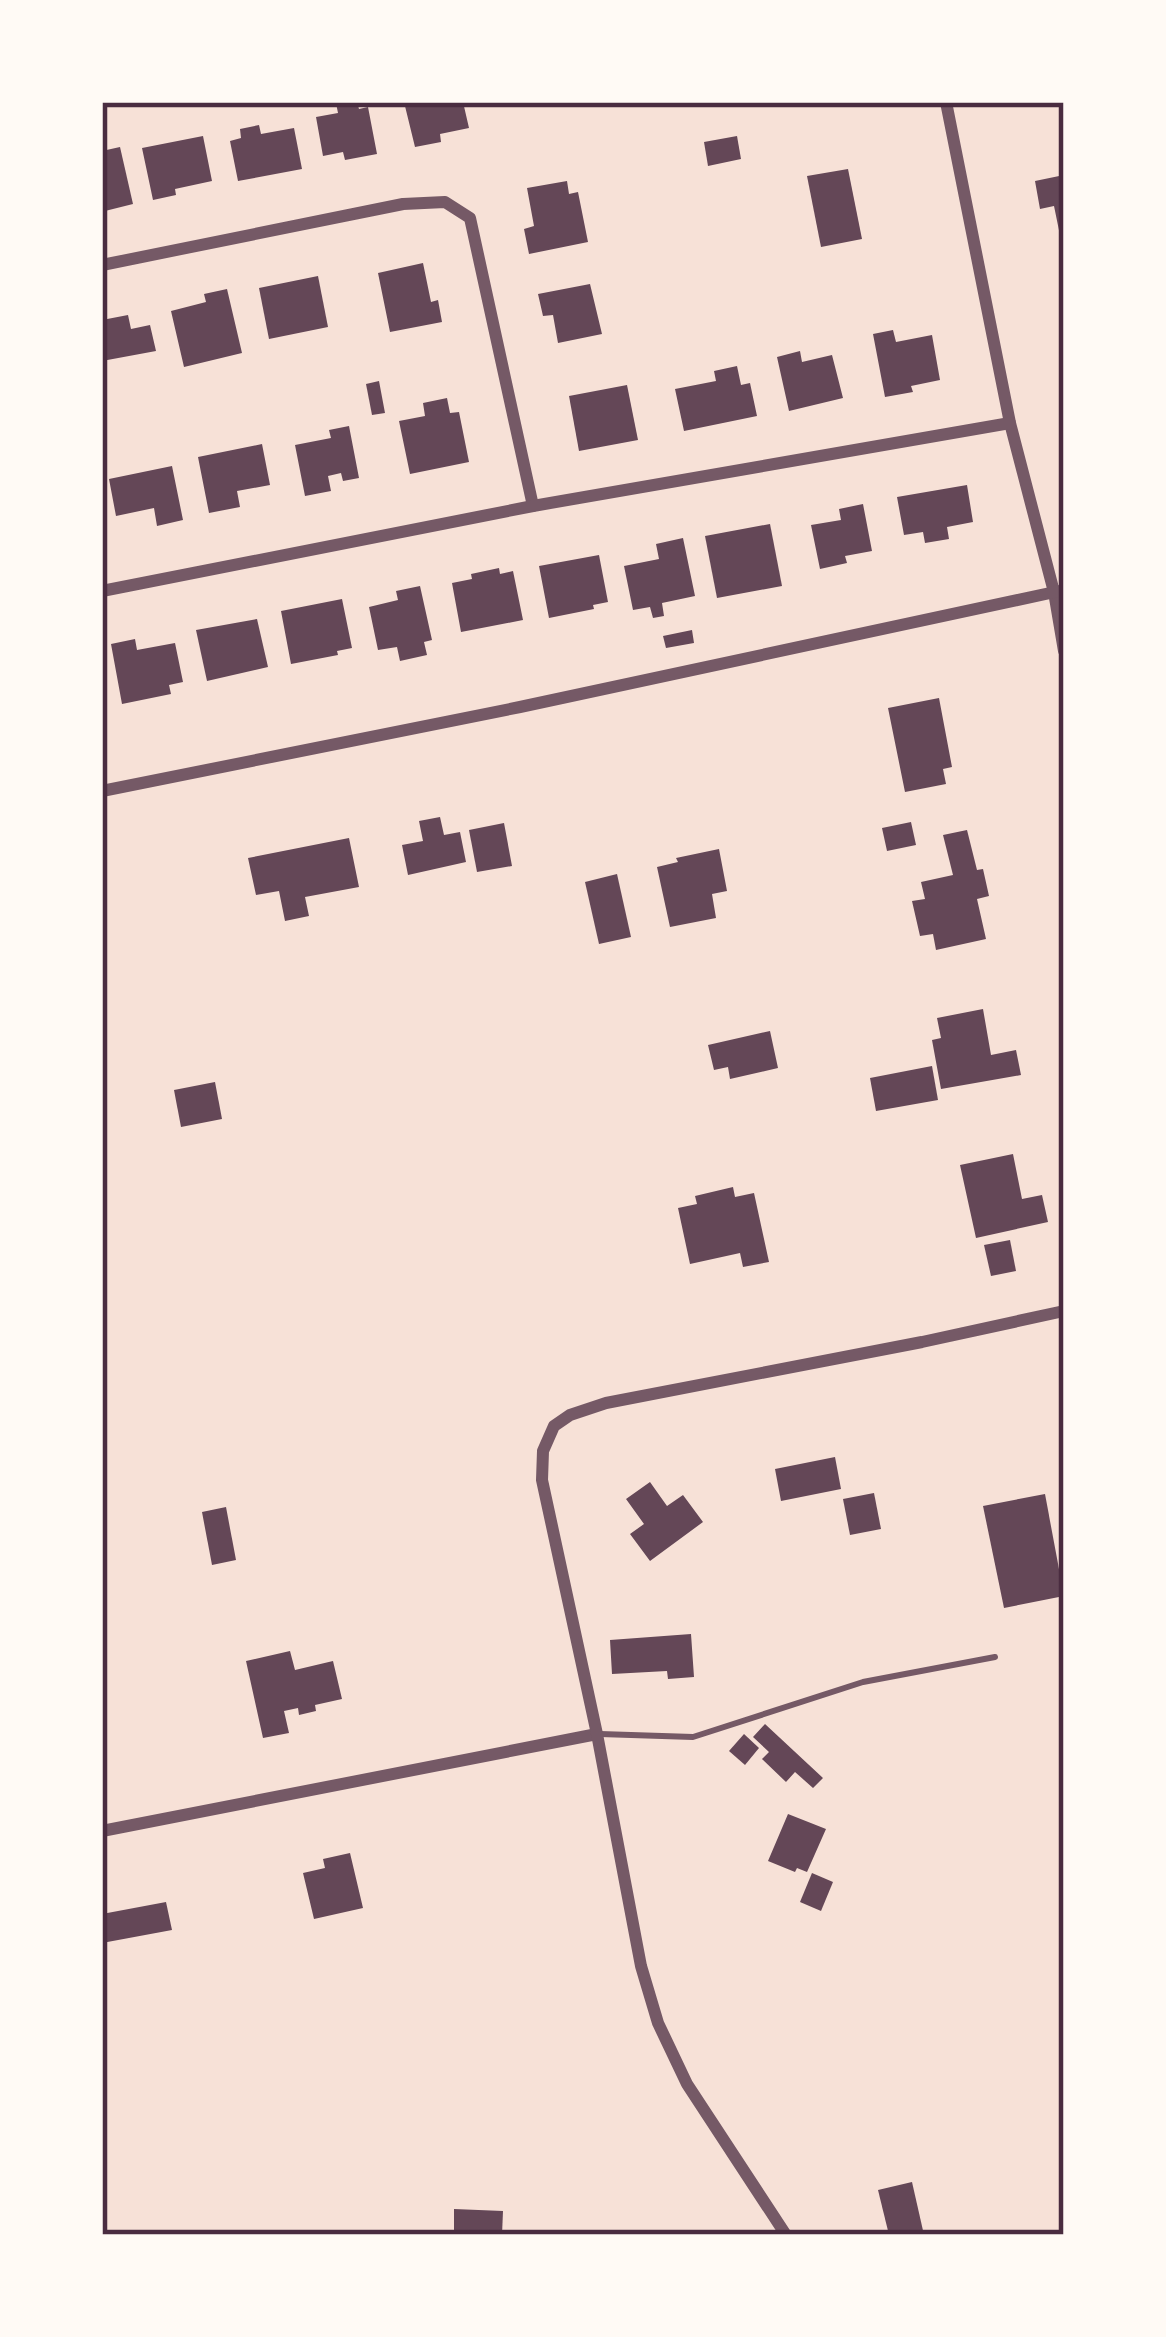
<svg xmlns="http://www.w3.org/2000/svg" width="1166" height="2337" font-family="'Noto Serif',serif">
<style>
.building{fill:#644757}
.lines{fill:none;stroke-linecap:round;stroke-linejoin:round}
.service{stroke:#755966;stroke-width:6}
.minor{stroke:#755966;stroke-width:12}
.neatline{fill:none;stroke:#4a2c40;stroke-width:4.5}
</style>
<rect width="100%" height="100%" fill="#f7e1d7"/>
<!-- building -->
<g class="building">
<polygon points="357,102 359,109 368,107 377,154 345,160 343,152 323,156 316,117 338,113 336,103"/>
<polygon points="404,102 463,102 469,128 440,134 441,142 415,147"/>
<polygon points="259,125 261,134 294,128 302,169 238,181 230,141 241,138 240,129"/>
<polygon points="203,136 212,181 175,189 176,195 153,200 142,148"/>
<polygon points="737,136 741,159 708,166 704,142"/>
<polygon points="120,147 133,204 105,211 102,198 102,151"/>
<polygon points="848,169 862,239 821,247 807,176"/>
<polygon points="1064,175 1064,245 1062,245 1054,206 1040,209 1035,181"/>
<polygon points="567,181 569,194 578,192 588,242 529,254 524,229 534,226 527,188"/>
<polygon points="423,263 431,302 438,300 442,322 390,332 378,273"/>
<polygon points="318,276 328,327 269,339 259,288"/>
<polygon points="590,284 602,334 558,343 553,315 543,316 538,294"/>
<polygon points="227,289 242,353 184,367 171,311 206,302 204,294"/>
<polygon points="128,315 131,329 150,325 156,351 102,361 102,320"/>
<polygon points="893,330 896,342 932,335 940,380 911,386 913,392 885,397 873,334"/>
<polygon points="800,351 802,362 832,355 843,398 789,411 777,357"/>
<polygon points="737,366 741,385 750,383 757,416 684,431 675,389 716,381 714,371"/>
<polygon points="379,381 385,413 372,415 366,384"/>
<polygon points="627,385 638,440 579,451 569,396"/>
<polygon points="447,398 450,413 459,412 469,462 410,474 399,421 425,416 423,403"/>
<polygon points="349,426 359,478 343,481 341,473 328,476 331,491 305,496 295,445 331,438 329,430"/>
<polygon points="262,444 270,485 237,491 240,507 209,513 198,457"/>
<polygon points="172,466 183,520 157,526 154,508 116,516 109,479"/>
<polygon points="967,485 973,522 947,527 949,539 925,543 923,532 904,535 897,497"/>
<polygon points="863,504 872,551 845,556 847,563 820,569 811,525 841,520 839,509"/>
<polygon points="770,524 782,586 717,598 705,536"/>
<polygon points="683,538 695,596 662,603 664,616 653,618 650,607 633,610 624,566 659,559 656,544"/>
<polygon points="599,555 608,602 593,605 594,609 549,618 539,566"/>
<polygon points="499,568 500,574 513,571 523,620 461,632 452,583 472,579 471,574"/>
<polygon points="420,586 432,640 424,642 427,655 400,661 397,647 378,650 369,607 398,600 396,591"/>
<polygon points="342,599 352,648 337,651 338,655 291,664 281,611"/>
<polygon points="257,619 268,667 207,681 196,630"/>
<polygon points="692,630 694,643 666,648 663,636"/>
<polygon points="135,639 137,650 175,643 183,682 169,685 171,694 122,704 111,644"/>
<polygon points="939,698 952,767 943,769 946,784 905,792 888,708"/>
<polygon points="440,817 444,835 460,832 466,862 408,875 402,845 423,841 419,821"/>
<polygon points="911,822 916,845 887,851 882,828"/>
<polygon points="504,823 512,866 477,872 469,830"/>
<polygon points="967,830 977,870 983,869 989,896 977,899 986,939 936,950 933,934 920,936 912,901 925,899 921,882 953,875 943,835"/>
<polygon points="349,838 359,887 305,897 309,916 285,921 279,891 256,895 248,858"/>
<polygon points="719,849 727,891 712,894 716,918 670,927 657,867 678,862 676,858"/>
<polygon points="617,874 631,937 599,944 585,882"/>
<polygon points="983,1009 991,1055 1016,1050 1021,1075 941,1089 932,1040 941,1038 937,1018"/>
<polygon points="770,1031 778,1068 730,1079 728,1067 714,1070 708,1045"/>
<polygon points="932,1066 938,1100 876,1111 870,1078"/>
<polygon points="215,1082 222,1119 181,1127 174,1090"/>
<polygon points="1013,1154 1022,1199 1042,1195 1048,1222 976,1238 960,1165"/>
<polygon points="733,1187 735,1197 754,1193 769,1262 743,1267 740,1253 690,1264 678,1208 697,1204 695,1196"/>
<polygon points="1010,1240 1016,1271 991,1276 984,1245"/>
<polygon points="835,1457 841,1489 781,1501 775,1469"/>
<polygon points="650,1482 667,1506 683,1495 703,1522 650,1561 630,1534 644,1524 626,1499"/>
<polygon points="874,1493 881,1529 850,1535 843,1499"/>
<polygon points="1045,1494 1064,1596 1004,1608 983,1506"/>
<polygon points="226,1507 236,1560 212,1565 202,1512"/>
<polygon points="691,1634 694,1677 668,1679 667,1671 612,1674 610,1640"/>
<polygon points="290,1651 295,1670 333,1661 342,1699 315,1705 316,1711 299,1715 298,1708 284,1711 289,1733 263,1738 246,1661"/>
<polygon points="765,1724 823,1778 813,1788 795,1772 786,1782 762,1759 769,1752 753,1737"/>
<polygon points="744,1734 759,1748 745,1765 729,1751"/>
<polygon points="788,1814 826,1829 807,1872 797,1868 795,1872 768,1861"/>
<polygon points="350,1853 363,1908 314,1919 303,1873 325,1868 323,1859"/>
<polygon points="812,1873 833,1882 821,1911 800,1902"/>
<polygon points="166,1902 172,1930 102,1943 102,1914"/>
<polygon points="912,2182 924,2235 889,2235 878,2190"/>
<polygon points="454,2209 503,2211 502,2235 454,2235"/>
</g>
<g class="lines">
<!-- service -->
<polyline class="service" points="600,1734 693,1737 863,1682 995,1657"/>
<!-- minor -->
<g class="minor">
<polyline points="946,102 1010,423 1054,592 1064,651"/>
<polyline points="102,265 403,204 445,202 470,218 533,506"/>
<polyline points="102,591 533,506 1010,423"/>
<polyline points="102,791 520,707 1064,590"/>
<polyline points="102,1831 597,1734"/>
<polyline points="786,2235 687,2084 658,2023 641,1966 597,1734 542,1480 543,1451 554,1426 570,1415 606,1403 922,1342 1064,1311"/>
</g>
</g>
<!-- border -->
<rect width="1166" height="2337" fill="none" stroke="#fffaf5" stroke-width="210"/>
<rect x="105" y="105" width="956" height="2127" class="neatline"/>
</svg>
